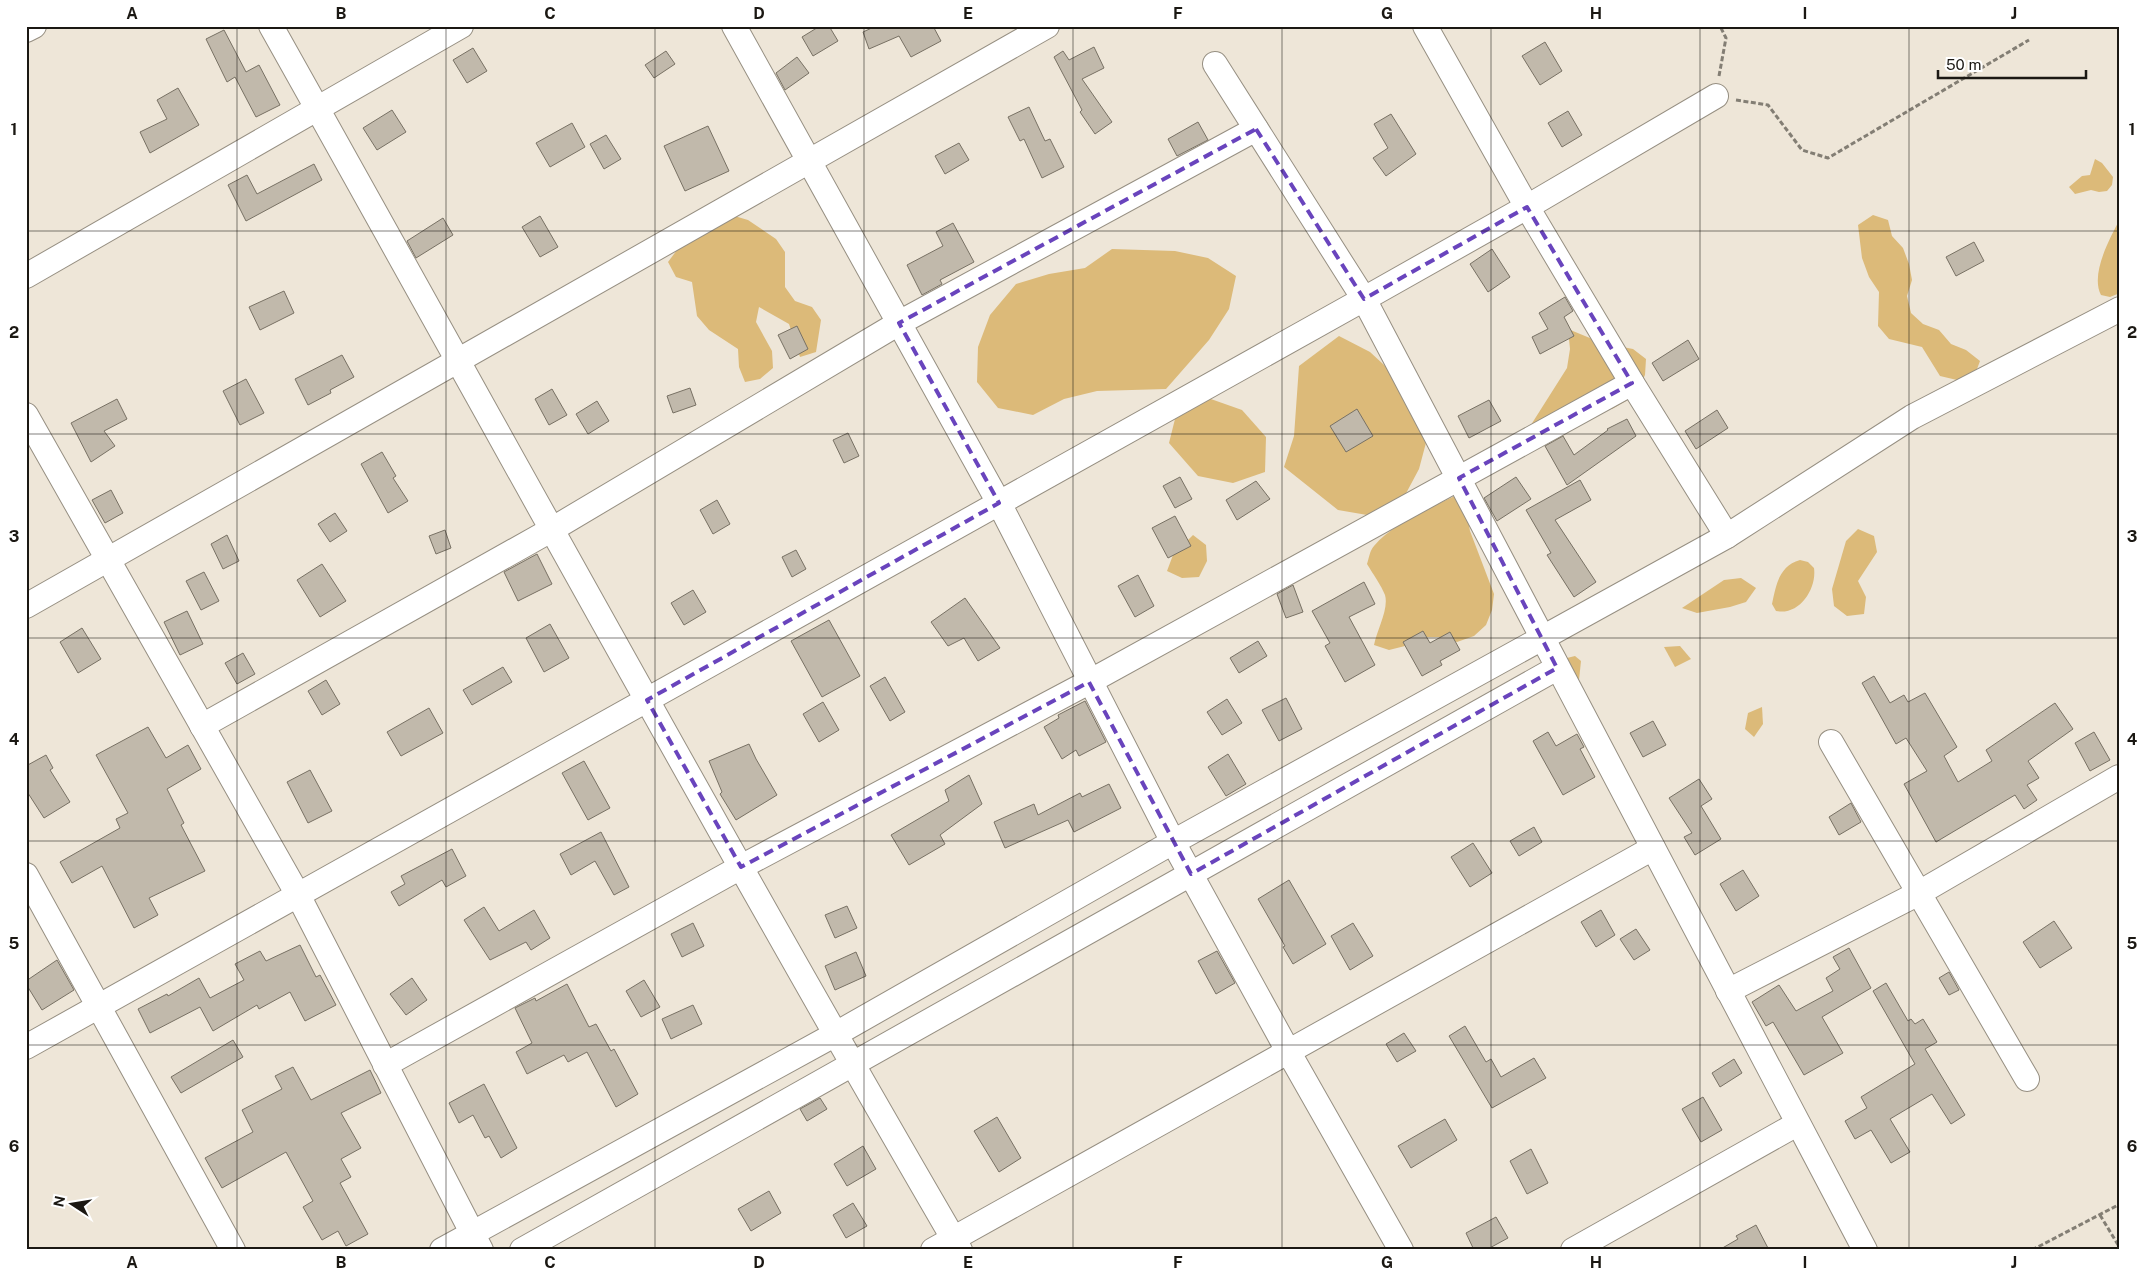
<svg xmlns="http://www.w3.org/2000/svg" width="2146" height="1276" font-family="'Public Sans',sans-serif">
<style>
.green{fill:#dcba79}
.building{fill:#c1b9ab;stroke:#787164}
.lines{fill:none;stroke-linecap:round;stroke-linejoin:round}
.minor-casing{stroke:#968f82;stroke-width:26}
.path{stroke:#837e74;stroke-width:3;stroke-dasharray:5 2.5;stroke-linecap:butt}
.minor{stroke:#fff;stroke-width:24}
.marked{fill:none;stroke:#6944bd;stroke-width:4;stroke-dasharray:10 6;stroke-linejoin:round}
.grid{fill:none;stroke:#1b1813;stroke-width:1;stroke-opacity:0.55}
.neatline{fill:none;stroke:#1b1813;stroke-width:2}
.grid-label{font-size:16px;text-anchor:middle;font-weight:bold;fill:#1b1813}
</style>
<rect width="100%" height="100%" fill="#eee6d8"/>
<!-- green -->
<g class="green">
<polygon points="2095,159 2102,163 2113,177 2112,185 2107,191 2099,192 2091,190 2075,194 2069,187 2082,176 2090,175"/>
<polygon points="731,215 748,220 776,239 785,252 785,287 795,301 812,307 821,320 816,352 800,357 789,324 759,307 756,322 772,351 773,368 760,379 745,382 739,367 738,349 709,330 697,316 692,282 676,277 668,262 689,234"/>
<polygon points="1873,215 1888,220 1892,236 1903,248 1909,264 1912,280 1907,296 1911,313 1923,324 1939,330 1951,344 1966,350 1980,361 1974,377 1957,380 1940,376 1922,347 1889,339 1878,326 1879,292 1869,277 1862,258 1858,225"/>
<path d="M2120,219V293L2110,297L2101,295C2090,274 2110,238 2120,219Z"/>
<polygon points="1112,249 1175,251 1208,258 1236,276 1229,309 1209,340 1166,389 1097,391 1064,399 1033,415 998,408 977,382 978,347 990,315 1016,284 1049,274 1085,268"/>
<polygon points="1568,329 1602,343 1633,349 1646,359 1645,375 1638,389 1626,401 1612,409 1595,408 1558,440 1540,443 1529,428 1567,368 1570,349"/>
<polygon points="1339,336 1370,352 1396,376 1427,439 1419,469 1403,499 1373,516 1338,510 1284,467 1294,436 1299,366"/>
<polygon points="1208,398 1242,410 1266,437 1265,472 1233,483 1198,476 1169,443 1177,411"/>
<path d="M1463,492L1470,531L1494,594L1492,610L1486,625L1474,636L1457,642L1440,637H1424L1409,645L1389,650L1374,645C1377,630 1389,609 1385,595C1381,585 1373,574 1367,564C1369,558 1370,550 1374,546C1394,522 1435,506 1463,492Z"/>
<polygon points="1858,529 1874,536 1877,552 1858,581 1866,597 1864,614 1847,616 1834,606 1832,589 1846,541"/>
<polygon points="1193,535 1206,545 1207,561 1199,577 1182,578 1167,571 1173,555"/>
<path d="M1800,560L1808,562L1814,568C1817,589 1799,616 1776,611L1772,604C1776,585 1779,566 1800,560Z"/>
<polygon points="1741,578 1756,588 1746,602 1730,607 1697,613 1682,608 1724,580"/>
<polygon points="1680,646 1691,659 1675,667 1664,647"/>
<polygon points="1575,656 1581,661 1579,680 1570,684 1562,664 1567,658"/>
<polygon points="1762,707 1763,724 1754,737 1745,729 1748,713"/>
</g>
<!-- building -->
<g class="building">
<polygon points="820,26 829,26 838,41 813,56 802,37"/>
<polygon points="876,26 933,26 941,41 911,57 899,36 869,49 863,32"/>
<polygon points="224,30 246,72 259,65 280,105 256,117 235,77 227,82 206,39"/>
<polygon points="1545,42 1562,71 1540,85 1522,56"/>
<polygon points="1094,47 1104,68 1082,79 1112,122 1095,134 1080,112 1082,110 1054,57 1063,51 1069,60"/>
<polygon points="473,48 487,71 467,83 453,60"/>
<polygon points="666,51 675,64 654,78 645,65"/>
<polygon points="797,57 809,73 785,90 776,73"/>
<polygon points="178,88 199,125 150,153 140,132 167,119 157,100"/>
<polygon points="1029,107 1045,141 1050,139 1064,167 1042,178 1024,139 1020,141 1008,117"/>
<polygon points="392,110 406,132 377,150 363,128"/>
<polygon points="1568,111 1582,135 1562,147 1548,123"/>
<polygon points="1391,114 1416,154 1386,176 1373,158 1388,148 1374,124"/>
<polygon points="1198,122 1208,140 1177,156 1168,139"/>
<polygon points="572,123 585,147 550,167 536,143"/>
<polygon points="708,126 729,171 685,191 664,146"/>
<polygon points="606,135 621,159 604,169 590,144"/>
<polygon points="959,143 969,160 945,174 935,156"/>
<polygon points="314,164 322,180 246,221 228,185 247,175 257,194"/>
<polygon points="540,216 558,247 540,257 522,227"/>
<polygon points="443,218 453,235 416,258 407,241"/>
<polygon points="953,223 974,262 940,280 942,284 922,295 907,265 943,246 936,232"/>
<polygon points="1974,242 1984,261 1956,276 1946,257"/>
<polygon points="1492,249 1510,277 1488,292 1470,264"/>
<polygon points="284,291 294,313 260,330 249,307"/>
<polygon points="1565,297 1573,311 1564,317 1574,336 1540,354 1532,337 1548,329 1539,313"/>
<polygon points="797,326 808,349 790,359 778,335"/>
<polygon points="1688,340 1699,359 1663,381 1652,363"/>
<polygon points="342,355 354,377 330,390 331,393 308,405 295,379"/>
<polygon points="246,379 264,413 240,425 223,391"/>
<polygon points="690,388 696,405 673,413 667,396"/>
<polygon points="552,389 567,415 549,425 535,399"/>
<polygon points="117,399 127,419 104,431 115,446 91,462 71,423"/>
<polygon points="1489,400 1501,421 1469,438 1458,416"/>
<polygon points="597,401 609,421 588,434 576,414"/>
<polygon points="1357,409 1373,436 1346,452 1330,426"/>
<polygon points="1717,410 1728,428 1696,449 1685,431"/>
<polygon points="1627,419 1636,436 1567,485 1545,446 1563,436 1574,455 1608,430 1607,429"/>
<polygon points="848,433 859,456 844,463 833,440"/>
<polygon points="382,452 396,476 393,478 408,501 388,513 361,464"/>
<polygon points="1180,477 1192,499 1175,508 1163,486"/>
<polygon points="1516,477 1531,499 1497,521 1484,498"/>
<polygon points="1580,480 1591,500 1555,520 1596,582 1574,597 1547,555 1551,553 1526,510"/>
<polygon points="1256,481 1270,499 1237,520 1226,500"/>
<polygon points="111,490 123,513 105,523 92,500"/>
<polygon points="717,500 730,524 713,534 700,510"/>
<polygon points="335,513 347,531 330,542 318,524"/>
<polygon points="1175,516 1191,546 1168,558 1152,528"/>
<polygon points="445,530 451,548 436,554 429,536"/>
<polygon points="227,535 239,561 223,569 211,544"/>
<polygon points="796,550 806,569 792,577 782,557"/>
<polygon points="537,554 552,584 518,601 504,572"/>
<polygon points="322,564 346,601 320,617 297,580"/>
<polygon points="204,572 219,601 201,610 186,581"/>
<polygon points="1138,575 1154,606 1135,617 1118,586"/>
<polygon points="1364,582 1375,604 1349,617 1375,665 1345,682 1325,646 1330,643 1312,611"/>
<polygon points="1293,585 1303,612 1286,618 1277,594"/>
<polygon points="693,590 706,612 684,625 671,603"/>
<polygon points="965,598 1000,648 978,661 964,638 948,646 931,622"/>
<polygon points="187,611 203,644 180,655 164,622"/>
<polygon points="829,620 860,676 822,697 791,641"/>
<polygon points="550,624 569,658 544,672 526,638"/>
<polygon points="82,628 101,659 78,673 60,642"/>
<polygon points="1423,631 1430,643 1450,632 1460,650 1440,661 1442,665 1422,676 1403,642"/>
<polygon points="1258,641 1267,656 1239,673 1230,658"/>
<polygon points="243,653 255,674 237,684 225,663"/>
<polygon points="503,667 512,682 472,705 463,690"/>
<polygon points="1874,676 1890,703 1904,695 1908,702 1925,693 1957,747 1944,756 1958,782 1992,761 1986,750 2055,703 2073,729 2028,761 2039,778 2027,785 2037,800 2024,809 2015,795 1936,842 1904,784 1927,771 1906,738 1896,744 1862,683"/>
<polygon points="885,677 905,712 890,721 870,686"/>
<polygon points="326,680 340,704 322,715 308,691"/>
<polygon points="1286,698 1302,729 1279,741 1262,710"/>
<polygon points="1227,699 1242,723 1222,735 1207,712"/>
<polygon points="1085,701 1106,742 1079,756 1076,750 1062,759 1044,727 1059,718 1058,715"/>
<polygon points="823,702 839,730 819,742 803,714"/>
<polygon points="429,708 443,733 401,756 387,732"/>
<polygon points="1653,721 1666,745 1643,757 1630,733"/>
<polygon points="148,727 166,758 188,745 201,769 167,789 184,823 181,825 205,871 149,898 158,915 134,928 102,866 72,883 60,862 120,828 116,819 128,813 96,755"/>
<polygon points="1548,732 1556,746 1577,734 1584,747 1580,749 1595,777 1563,795 1533,741"/>
<polygon points="2094,732 2110,760 2090,771 2075,743"/>
<polygon points="749,744 756,759 777,795 736,820 720,794 722,792 709,761"/>
<polygon points="1228,754 1246,784 1226,796 1208,767"/>
<polygon points="46,755 53,768 50,770 70,802 44,818 26,790 26,766"/>
<polygon points="584,761 610,808 588,820 562,773"/>
<polygon points="310,770 332,811 308,823 287,782"/>
<polygon points="969,775 982,804 940,835 945,844 909,865 891,835 949,801 945,790"/>
<polygon points="1699,779 1712,799 1701,806 1721,839 1695,855 1684,837 1692,833 1669,798"/>
<polygon points="1109,784 1121,808 1074,832 1068,820 1005,848 994,822 1034,804 1038,815 1080,793 1082,797"/>
<polygon points="1851,803 1861,822 1839,835 1829,817"/>
<polygon points="1534,827 1542,842 1519,856 1510,841"/>
<polygon points="601,832 629,887 614,895 595,861 571,875 560,854"/>
<polygon points="1473,843 1492,873 1470,887 1451,857"/>
<polygon points="452,849 466,876 446,887 442,880 399,906 391,892 405,884 401,876"/>
<polygon points="1743,870 1759,896 1736,911 1720,884"/>
<polygon points="1289,880 1326,944 1293,964 1283,947 1285,946 1258,899"/>
<polygon points="847,906 857,928 835,938 825,915"/>
<polygon points="484,907 499,931 534,910 550,938 531,950 526,942 490,960 464,920"/>
<polygon points="1601,910 1615,935 1596,947 1581,922"/>
<polygon points="2054,921 2072,948 2040,968 2023,942"/>
<polygon points="693,923 704,946 682,957 671,934"/>
<polygon points="1353,923 1373,956 1350,970 1331,936"/>
<polygon points="1636,929 1650,950 1634,960 1620,939"/>
<polygon points="300,945 316,977 320,975 336,1005 305,1021 290,992 259,1009 257,1005 213,1031 200,1007 150,1033 138,1009 167,994 168,996 199,978 210,998 244,980 235,964 260,951 266,961"/>
<polygon points="1849,948 1871,988 1822,1017 1843,1053 1804,1075 1773,1022 1766,1026 1752,1002 1779,985 1796,1011 1833,991 1826,978 1840,969 1833,957"/>
<polygon points="1217,951 1235,983 1216,994 1198,961"/>
<polygon points="856,952 866,976 835,990 825,966"/>
<polygon points="57,960 74,990 42,1010 26,984 26,981"/>
<polygon points="1949,972 1959,990 1949,995 1939,978"/>
<polygon points="412,978 427,1000 406,1015 390,994"/>
<polygon points="644,980 660,1007 641,1017 626,991"/>
<polygon points="1886,983 1908,1021 1911,1019 1915,1024 1923,1019 1937,1042 1925,1049 1965,1115 1951,1124 1932,1094 1890,1119 1910,1152 1891,1163 1871,1130 1855,1139 1845,1121 1867,1108 1861,1097 1915,1064 1873,991"/>
<polygon points="567,984 589,1027 596,1024 611,1051 614,1049 638,1094 616,1107 587,1052 568,1062 564,1055 527,1074 516,1052 532,1043 515,1008 535,998 536,1001"/>
<polygon points="693,1005 702,1024 671,1039 662,1019"/>
<polygon points="1465,1026 1486,1062 1491,1059 1501,1077 1534,1058 1546,1078 1492,1108 1449,1036"/>
<polygon points="1404,1033 1416,1051 1397,1062 1386,1044"/>
<polygon points="233,1040 243,1057 181,1093 171,1077"/>
<polygon points="1734,1059 1742,1073 1720,1087 1712,1073"/>
<polygon points="293,1067 311,1100 370,1070 381,1093 341,1113 361,1148 341,1159 351,1177 340,1183 368,1234 346,1246 338,1231 322,1240 303,1207 313,1201 286,1152 222,1188 205,1158 253,1132 242,1110 282,1089 275,1076"/>
<polygon points="484,1084 517,1148 501,1158 489,1136 485,1138 473,1115 459,1123 449,1103"/>
<polygon points="1703,1097 1722,1130 1701,1142 1682,1109"/>
<polygon points="820,1098 827,1109 807,1121 800,1109"/>
<polygon points="997,1117 1021,1158 999,1172 974,1131"/>
<polygon points="1445,1119 1457,1140 1411,1168 1398,1146"/>
<polygon points="863,1146 876,1169 847,1186 834,1164"/>
<polygon points="1531,1149 1548,1183 1527,1194 1510,1161"/>
<polygon points="769,1191 781,1213 751,1231 738,1209"/>
<polygon points="853,1203 867,1226 846,1238 833,1215"/>
<polygon points="1496,1217 1508,1238 1486,1250 1474,1250 1466,1233"/>
<polygon points="1756,1225 1769,1250 1719,1250 1738,1239 1736,1236"/>
</g>
<g class="lines">
<!-- minor casing -->
<g class="minor-casing">
<g id="minor">
<path d="M271,26C500,434 724,845 960,1250"/>
<polyline points="734,26 999,503 1173,842 1288,1051 1401,1250"/>
<polyline points="1425,26 1527,207 1632,383 1727,536"/>
<polyline points="26,30 34,26"/>
<polyline points="1215,64 1364,299 1865,1250"/>
<polyline points="26,276 461,26"/>
<polyline points="26,415 298,895 481,1250"/>
<polyline points="26,606 1047,26"/>
<polyline points="202,726 551,530 899,323 1256,129"/>
<polyline points="1831,742 2027,1079"/>
<polyline points="26,875 233,1250"/>
<polyline points="1728,991 1919,893 2119,777"/>
<polyline points="26,1047 1364,299 1527,207 1716,96"/>
<polyline points="385,1065 741,867 1089,682 1632,383"/>
<polyline points="442,1250 834,1035 1173,842 1727,536 1912,417 2120,309"/>
<polyline points="522,1250 1557,668"/>
<polyline points="933,1250 1653,848"/>
<polyline points="1573,1250 1797,1124"/>
</g>
</g>
<!-- path -->
<g class="path">
<polyline points="1719,76 1726,38 1720,26"/>
<polyline points="1736,100 1768,105 1802,150 1828,158 2029,40"/>
<polyline points="2100,1215 2120,1248"/>
<polyline points="2032,1250 2120,1204"/>
</g>
<!-- minor -->
<use href="#minor" class="minor"/>
</g>
<!-- marked area -->
<path class="marked" d="M1256,129L1364,299L1527,207L1632,383L1459,478L1557,668L1191,874L1089,682L741,867L647,700L999,503L899,323Z"/>
<!-- grid -->
<path class="grid" d="M237,26V1250M446,26V1250M655,26V1250M864,26V1250M1073,26V1250M1282,26V1250M1491,26V1250M1700,26V1250M1909,26V1250M26,231H2120M26,434H2120M26,638H2120M26,841H2120M26,1045H2120"/>
<!-- border -->
<rect width="2146" height="1276" fill="none" stroke="#ffffff" stroke-width="55"/>
<!-- north arrow -->
<g transform="translate(72 1204) rotate(282)" stroke="#ffffff" stroke-width="4" paint-order="stroke">
<path d="M0-4L9 19L0 12L-9 19Z" fill="#1b1813"/>
<text y="-8" font-size="14" font-weight="bold" text-anchor="middle" fill="#1b1813">N</text>
</g>
<!-- scale -->
<path d="M1938 70v8h148v-8" fill="none" stroke="#1b1813" stroke-width="2.5"/>
<text x="1946" y="70" font-size="15" fill="#1b1813" stroke="#ffffff" stroke-width="4" paint-order="stroke">50 m</text>
<rect x="28" y="28" width="2090" height="1220" class="neatline"/>
<g class="grid-label">
<text x="132" y="19">A</text>
<text x="341" y="19">B</text>
<text x="550" y="19">C</text>
<text x="759" y="19">D</text>
<text x="968" y="19">E</text>
<text x="1178" y="19">F</text>
<text x="1387" y="19">G</text>
<text x="1596" y="19">H</text>
<text x="1805" y="19">I</text>
<text x="2014" y="19">J</text>
<text x="14" y="135">1</text>
<text x="2132" y="135">1</text>
<text x="14" y="338">2</text>
<text x="2132" y="338">2</text>
<text x="14" y="542">3</text>
<text x="2132" y="542">3</text>
<text x="14" y="745">4</text>
<text x="2132" y="745">4</text>
<text x="14" y="949">5</text>
<text x="2132" y="949">5</text>
<text x="14" y="1152">6</text>
<text x="2132" y="1152">6</text>
<text x="132" y="1268">A</text>
<text x="341" y="1268">B</text>
<text x="550" y="1268">C</text>
<text x="759" y="1268">D</text>
<text x="968" y="1268">E</text>
<text x="1178" y="1268">F</text>
<text x="1387" y="1268">G</text>
<text x="1596" y="1268">H</text>
<text x="1805" y="1268">I</text>
<text x="2014" y="1268">J</text>
</g>
</svg>
